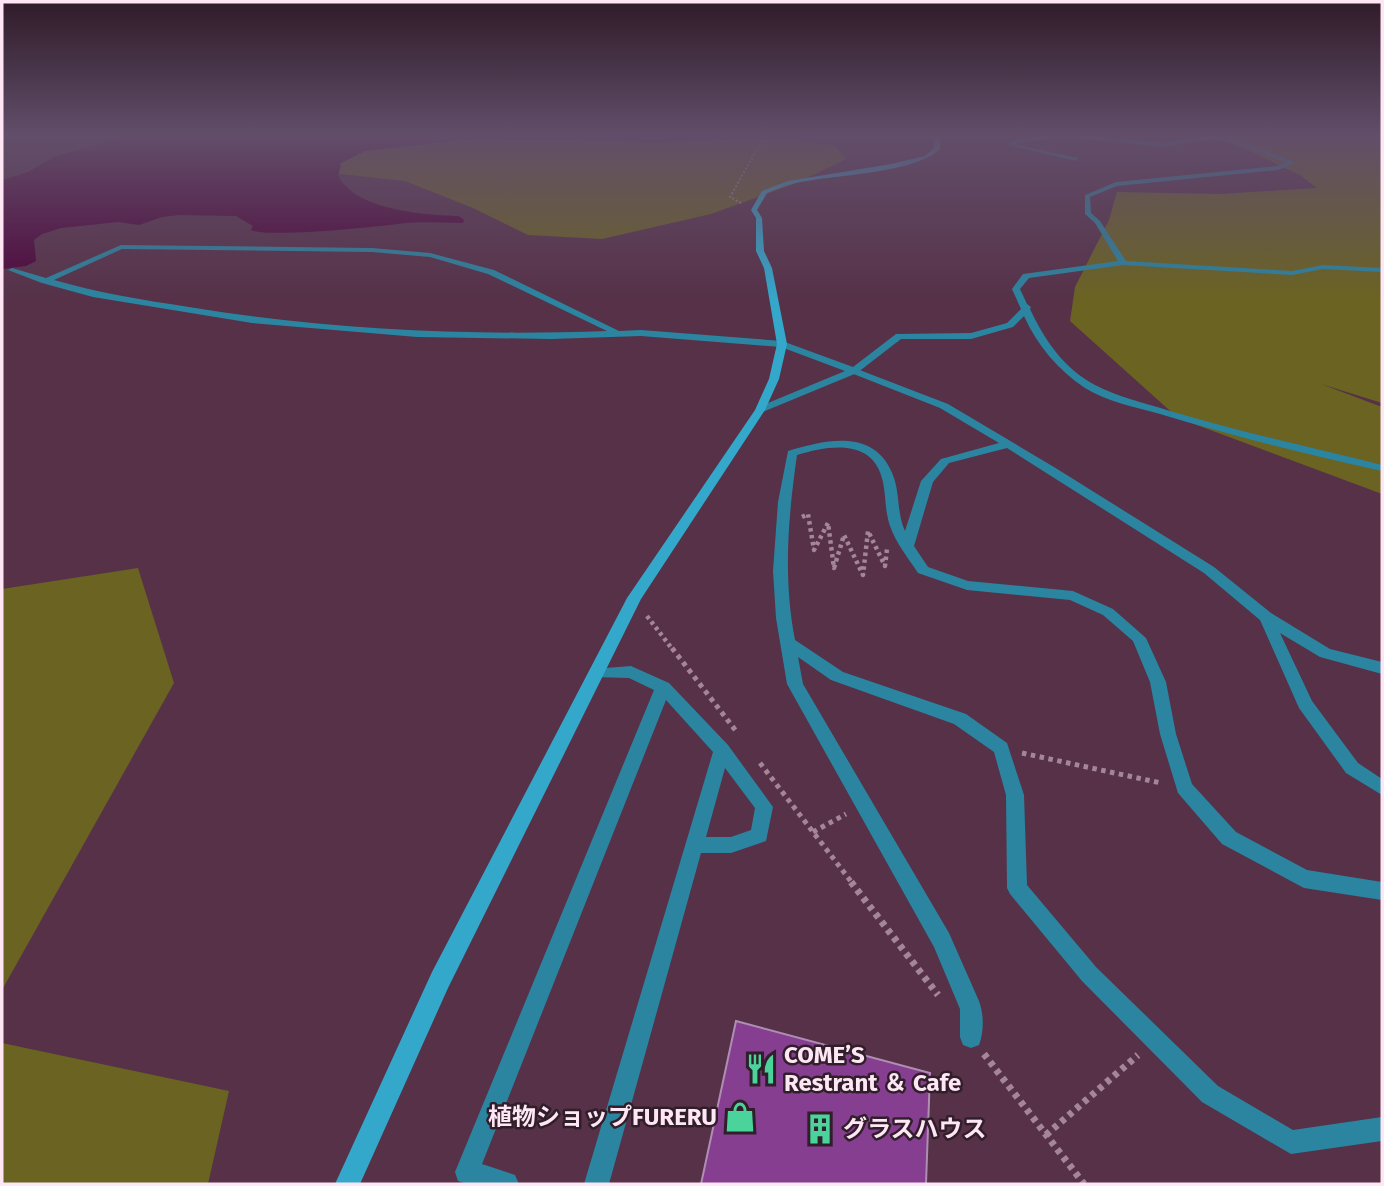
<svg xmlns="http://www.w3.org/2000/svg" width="1384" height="1186" font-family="'Fira Sans','Noto Sans JP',sans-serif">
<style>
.green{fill:#6a6322}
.water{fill:#4d053a}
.building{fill:#863f90;stroke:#ae8eb2;stroke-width:2}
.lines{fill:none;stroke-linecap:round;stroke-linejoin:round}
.path-far3{stroke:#a58699;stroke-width:2;stroke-dasharray:2 2;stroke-linecap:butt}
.path-far2{stroke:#a58699;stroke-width:4.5;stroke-dasharray:3.5 3.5;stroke-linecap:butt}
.path-far1{stroke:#a58699;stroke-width:5;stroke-dasharray:4.5 4.5;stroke-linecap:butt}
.path{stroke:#a58699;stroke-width:7;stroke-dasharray:5 5;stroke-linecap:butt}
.lane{fill:#2b85a0;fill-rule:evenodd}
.street{fill:#2b85a0;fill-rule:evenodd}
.secondary{fill:#34a8cb;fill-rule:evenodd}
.labels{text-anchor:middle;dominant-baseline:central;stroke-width:5;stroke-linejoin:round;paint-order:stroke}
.near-poi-label{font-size:24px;font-weight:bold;fill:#fee6f4;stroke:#301f2a;text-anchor:start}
</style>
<rect width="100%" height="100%" fill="#563148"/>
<!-- green -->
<g class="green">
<polygon points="1216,135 1382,135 1382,403 1321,384 1382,407 1382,494 1178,418 1070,321 1075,287 1109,220 1117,192 1220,194 1317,188 1300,175"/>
<polygon points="451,140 793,140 835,146 846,159 794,184 711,214 602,239 528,235 473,208 405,181 332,173 350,153 395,143"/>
<polygon points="138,568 174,683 2,990 2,589"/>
<polygon points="2,1043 229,1091 208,1184 2,1184"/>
</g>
<!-- water -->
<path class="water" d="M126,135H739V137L712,141L654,142L480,138L365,151L339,164L341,166L338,175C354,210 424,215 459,216L464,220L463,223C442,223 419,221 398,224C373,227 269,238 251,230L253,226L236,216L179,215L162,217L139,225L118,222L61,228L42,234L34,240L36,261L26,266L2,269V180L28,172L54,157Z"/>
<!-- building -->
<polygon class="building" points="736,1021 930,1073 926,1184 701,1184"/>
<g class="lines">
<!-- path-far3 -->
<polyline class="path-far3" points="741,203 730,197 765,135"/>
<!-- path-far2 -->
<g class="path-far2">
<polyline points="802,517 808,514 814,550 828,523 834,568 844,535 863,575 868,531 885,566 887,549"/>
<polyline points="647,616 673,650"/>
</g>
<!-- path-far1 -->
<g class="path-far1">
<polyline points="672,648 736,731"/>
<polyline points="1022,753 1161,783"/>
<polyline points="760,763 853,884"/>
<polyline points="813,832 846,814"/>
</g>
<!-- path -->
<g class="path">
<polyline points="851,882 938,995"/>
<polyline points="984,1054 1084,1184"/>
<polyline points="1046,1135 1138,1055"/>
</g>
<!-- lane -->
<g class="lane">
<path d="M851,369H857L948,404L1054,467L1214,567L1271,613L1330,649L1382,662V674L1320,657L1280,633L1312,701L1358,763L1382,779V795L1346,773L1299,708L1260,620L1204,573L1007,448L949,463L933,482L914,546L928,567L968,581L1073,591L1113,609L1146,638L1166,682L1176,734L1192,784L1236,832L1307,870L1382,882V900L1304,888L1222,844L1178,793L1160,734L1150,682L1133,641L1103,615L1070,600L967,590L918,573C908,558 896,543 890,526C885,512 886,497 883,482C874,438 830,445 797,455C788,518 783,578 795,640L843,672L966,714L1007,743L1024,795L1027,885L1096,967L1218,1086L1293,1130L1382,1117V1141L1291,1154L1202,1102L1082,981L1010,894L1007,888L1006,795L994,752L954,724L831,680L798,657L803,684L949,933L979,1001C984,1014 984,1032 979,1045L971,1048L963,1045L960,1037V1009L934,947L787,684L776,618L773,571L778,502L788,451C828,439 877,428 894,478C900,496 897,514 905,531L921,481L941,459L999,443L940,408L851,373Z"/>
<path d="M631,666L669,683L728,745L773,807L766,841L731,853H701L609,1184H584L713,752L666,700L482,1164L515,1175L519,1184H467L458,1181L455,1172L654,690L629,678L593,677L590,673L593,669ZM725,768L755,808L751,830L731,837H706Z"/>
</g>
<!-- street -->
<path class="street" d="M1048,135H1085L1161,143L1212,135L1249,144L1294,162V164L1278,170L1117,186L1090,197L1091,213L1100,221L1126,261L1292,271L1323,265L1382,268V272L1323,269L1292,275L1123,265L1029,278L1020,289L1027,304L1031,307L1030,309C1044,339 1064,369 1095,385C1118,397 1145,403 1170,411C1240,432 1311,447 1382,465V471C1308,455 1233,436 1160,414C1136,407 1107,402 1085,388C1058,370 1037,345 1024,316L1013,327L971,339H901L857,373L760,413L756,412V408L845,371L781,347L641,336L551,339L417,337L252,323L93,297L42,283L8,270L12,268L46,278L121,245L372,248L430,253L494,270L619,331L641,330L782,341L853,367L896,334L971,333L1007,323L1021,309L1012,289L1023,274L1118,261L1095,223L1085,214V195L1116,182L1277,166L1287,163L1245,146L1212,139L1161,147L1077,138H1054L1014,144L1078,158L1076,161L1008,145L1013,140ZM122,249L372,252L430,257L488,274L607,331C467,336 327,330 189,307C143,300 99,293 54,280Z"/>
<!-- secondary -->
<path class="secondary" d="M928,135H935L940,140V149C912,175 831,174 792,184C783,186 775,190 767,193L757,210L762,218L764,251L772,268L787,344L779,379L765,410L641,599L448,988L360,1184H335L432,972L627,598L755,410L769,379L777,344L764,268L756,251V218L751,210L762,191L788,181L891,164L925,156L934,148V140Z"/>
</g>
<!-- sky -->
<linearGradient id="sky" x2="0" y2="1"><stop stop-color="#2f1b28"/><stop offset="0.45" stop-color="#624e6a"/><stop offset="1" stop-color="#624e6a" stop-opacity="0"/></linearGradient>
<rect width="1384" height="301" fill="url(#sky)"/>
<!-- icons -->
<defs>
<g id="restaurant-bare" transform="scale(2.415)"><path d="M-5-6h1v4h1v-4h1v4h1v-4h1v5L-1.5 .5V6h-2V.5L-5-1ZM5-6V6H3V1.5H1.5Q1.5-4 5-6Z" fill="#4ad49c" stroke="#301f2a" stroke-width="2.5" paint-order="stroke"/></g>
<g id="shop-bare" transform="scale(2.415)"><path d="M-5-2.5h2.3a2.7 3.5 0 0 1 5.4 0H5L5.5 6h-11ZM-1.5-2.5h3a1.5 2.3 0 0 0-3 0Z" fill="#4ad49c" stroke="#301f2a" stroke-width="2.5" paint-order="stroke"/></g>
<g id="building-bare" transform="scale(2.415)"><path d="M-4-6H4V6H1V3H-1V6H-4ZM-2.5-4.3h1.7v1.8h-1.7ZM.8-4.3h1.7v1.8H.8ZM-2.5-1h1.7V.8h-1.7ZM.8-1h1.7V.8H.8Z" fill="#4ad49c" stroke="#301f2a" stroke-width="2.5" paint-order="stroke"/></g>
</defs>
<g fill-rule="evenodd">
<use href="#restaurant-bare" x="761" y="1069"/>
<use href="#shop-bare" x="740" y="1117"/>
<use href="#building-bare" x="820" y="1129"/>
</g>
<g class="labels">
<!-- near-poi labels -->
<g class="near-poi-label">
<text x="784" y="1055">COME’S<tspan x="784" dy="28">Restrant ＆ Cafe</tspan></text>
<text x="717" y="1117" text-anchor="end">植物ショップFURERU</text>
<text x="843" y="1129">グラスハウス</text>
</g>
</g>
<!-- border -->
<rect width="1384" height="1186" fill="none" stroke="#fee6f4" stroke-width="7"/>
</svg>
